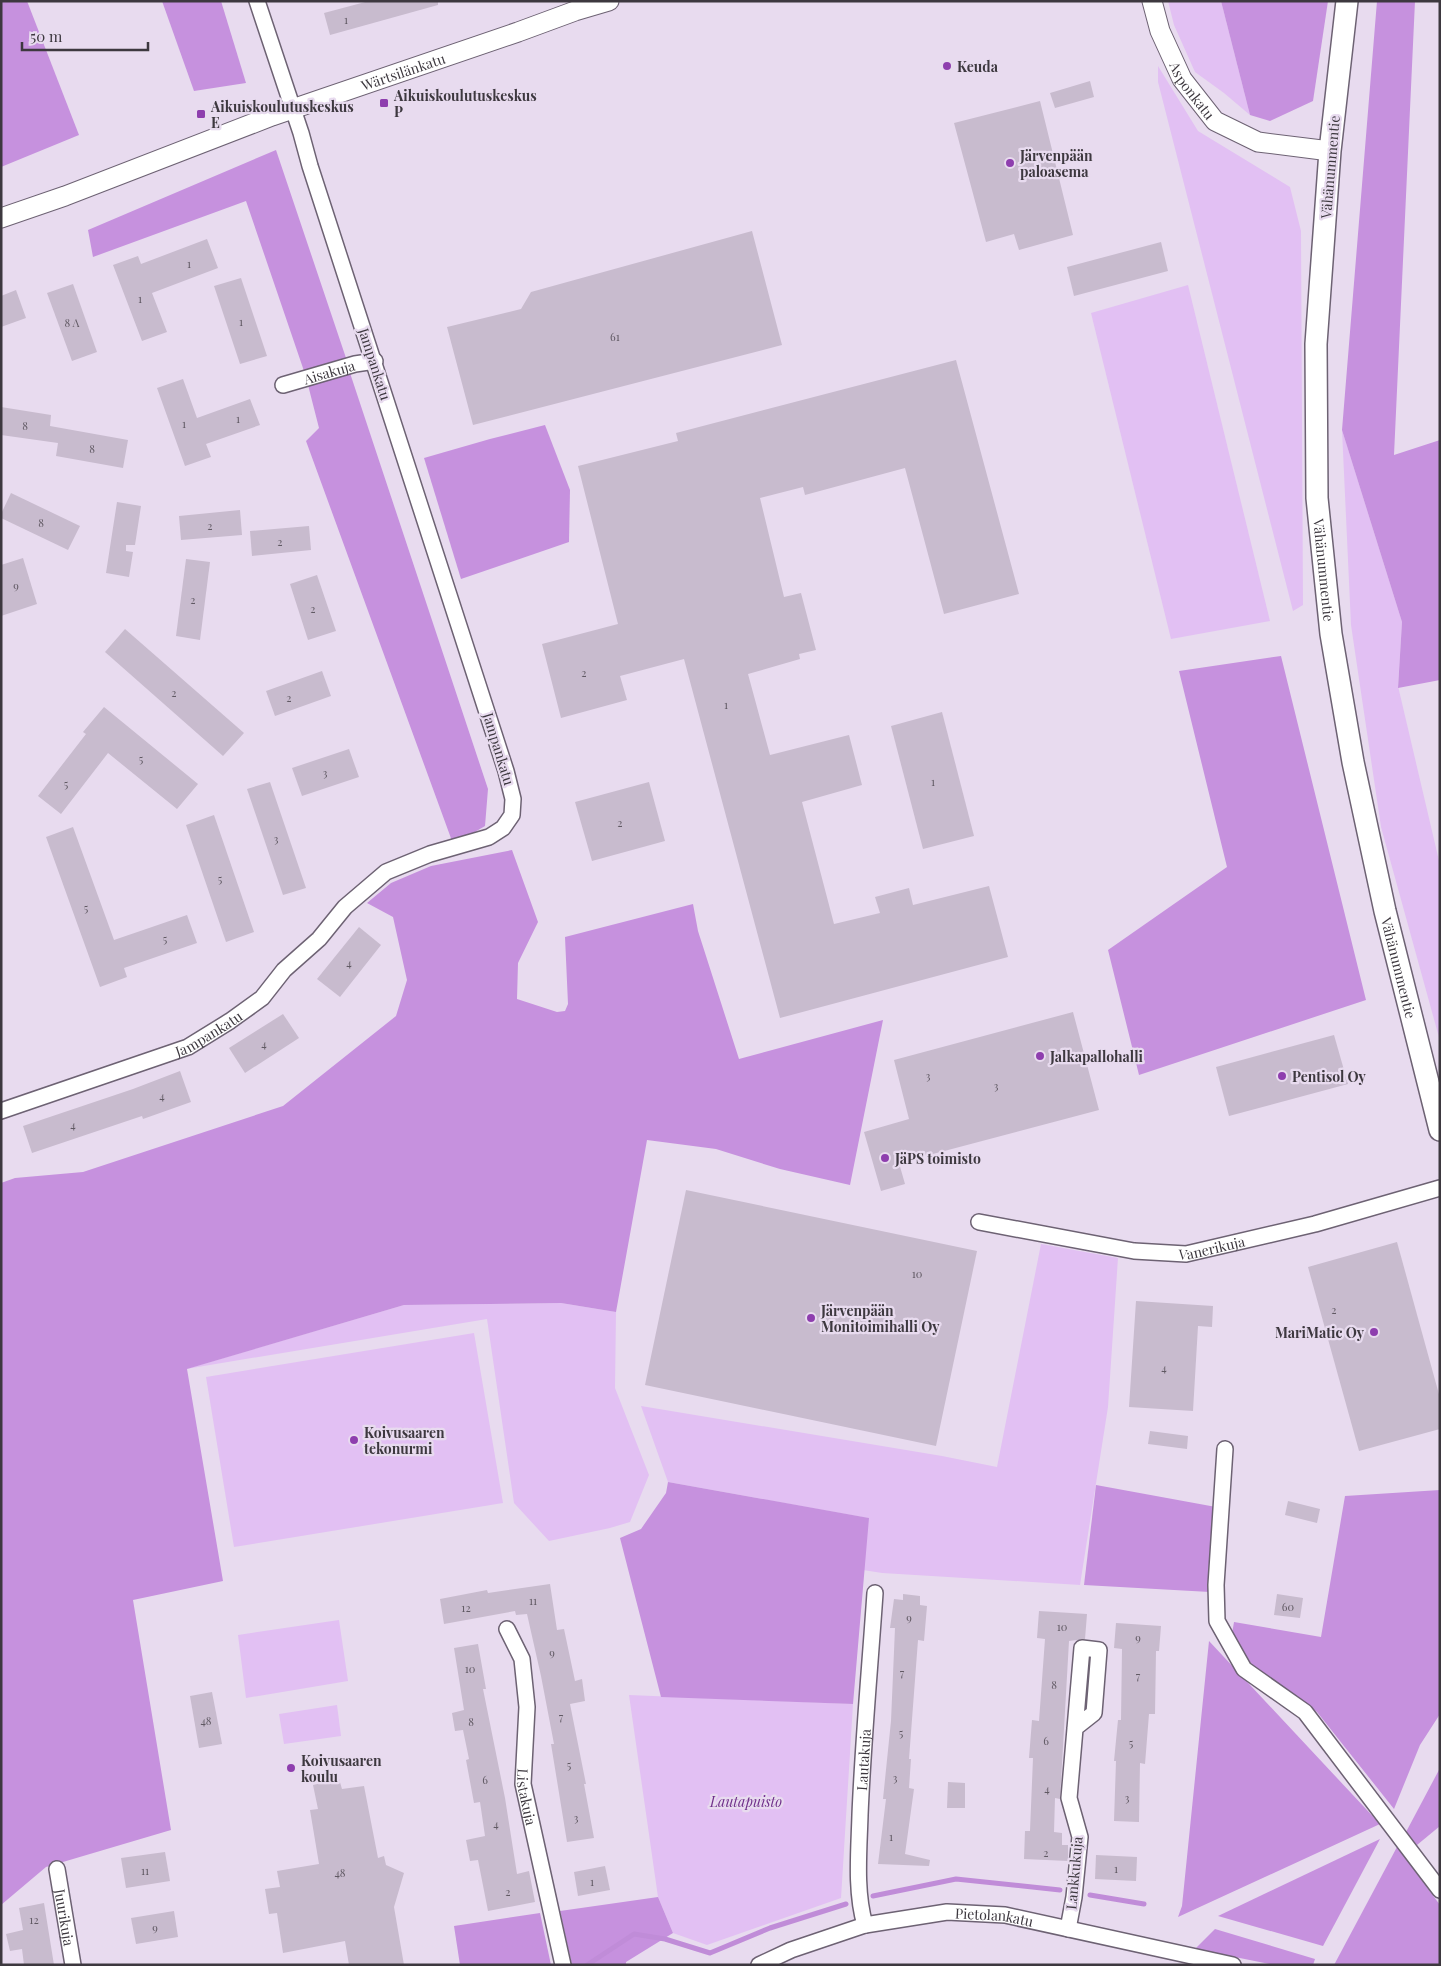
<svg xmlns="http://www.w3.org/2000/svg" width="1441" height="1966" font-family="'Playfair Display',serif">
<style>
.green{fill:#e2c0f3}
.forest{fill:#c691de}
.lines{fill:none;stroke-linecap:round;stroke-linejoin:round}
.stream{stroke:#c08cd8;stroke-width:5}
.building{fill:#c8bbce}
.minor-casing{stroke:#6d6273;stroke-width:18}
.tertiary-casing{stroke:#6d6273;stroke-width:21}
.secondary-casing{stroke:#6d6273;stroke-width:24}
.minor{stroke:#fff;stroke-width:15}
.tertiary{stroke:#fff;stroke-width:19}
.secondary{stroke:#fff;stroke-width:21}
.poi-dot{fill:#8e3eae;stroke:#e8dbef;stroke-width:2}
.labels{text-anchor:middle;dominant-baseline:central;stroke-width:4.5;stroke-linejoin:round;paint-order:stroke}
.number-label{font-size:11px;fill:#605963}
.poi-label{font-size:14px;font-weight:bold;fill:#3d383f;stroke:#e8dbef;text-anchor:start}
.street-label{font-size:14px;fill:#3d383f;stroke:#e8dbef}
.park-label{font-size:14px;font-style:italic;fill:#70308a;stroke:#e8dbef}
</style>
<rect width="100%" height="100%" fill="#e8dbef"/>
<!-- green -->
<g class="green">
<polygon points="1168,1 1221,1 1250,115 1224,93 1195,72 1174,25"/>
<polygon points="1158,66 1198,131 1290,187 1301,231 1303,605 1293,611 1158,82"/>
<polygon points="1188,285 1270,621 1171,639 1091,313"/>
<polygon points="1342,430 1402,622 1398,686 1440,865 1440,1041 1381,827 1351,625"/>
<polygon points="1041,1244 1118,1258 1108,1407 1080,1585 882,1573 863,1570 868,1518 668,1482 641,1406 942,1456 997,1467"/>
<polygon points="561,1303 616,1312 615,1388 649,1475 630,1522 610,1528 549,1541 514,1503 487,1319 186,1369 404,1305"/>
<polygon points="474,1333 503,1503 234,1547 206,1377"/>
<polygon points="339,1620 348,1681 246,1698 238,1635"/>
<polygon points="629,1695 853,1704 841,1898 707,1945 673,1933 658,1897"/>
<polygon points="337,1705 341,1736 284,1744 279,1714"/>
</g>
<!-- forest -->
<g class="forest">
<polygon points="1,1 27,1 79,135 1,167"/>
<polygon points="162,1 221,1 246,83 194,91"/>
<polygon points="1221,1 1328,1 1313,101 1270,121 1250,115"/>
<polygon points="1377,1 1415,1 1394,455 1440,440 1440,680 1398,688 1402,622 1342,430"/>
<polygon points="276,150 346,358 304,371 246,201 93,257 88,230"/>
<polygon points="350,373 488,789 485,826 473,833 452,841 306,441 319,428 308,385"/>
<polygon points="545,425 570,490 569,542 461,579 424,458 490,439"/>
<polygon points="1281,656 1366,1000 1139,1075 1108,950 1227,867 1179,671"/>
<polygon points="512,850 538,922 518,963 517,999 557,1012 565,1011 568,1004 565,937 693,904 698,931 739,1059 883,1020 850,1185 780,1169 716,1149 647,1140 616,1312 561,1303 404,1305 187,1369 223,1581 133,1600 171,1830 46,1867 1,1905 1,1183 15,1178 83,1172 283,1106 396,1016 407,980 393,917 367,903 391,883 431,866"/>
<polygon points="668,1482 869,1518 853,1704 661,1697 620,1538 641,1529 666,1493"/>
<polygon points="1096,1485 1216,1507 1210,1592 1084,1585"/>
<polygon points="1440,1490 1440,1714 1420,1745 1394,1809 1317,1712 1252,1665 1232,1634 1234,1622 1321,1637 1345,1496"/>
<polygon points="1209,1641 1380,1824 1178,1917 1182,1906"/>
<polygon points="1440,1768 1440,1826 1417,1845 1406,1832"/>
<polygon points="1380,1839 1323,1946 1218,1916"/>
<polygon points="1397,1847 1440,1905 1440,1965 1334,1965"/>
<polygon points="658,1897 673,1933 626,1962 626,1965 572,1965 560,1911"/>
<polygon points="540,1913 551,1965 460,1965 454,1926"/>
<polygon points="1215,1929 1315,1959 1313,1965 1274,1965 1195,1949"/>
</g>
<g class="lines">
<!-- stream -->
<g class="stream">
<polyline points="1090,1895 1144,1904"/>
<polyline points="873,1896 956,1879 1060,1890"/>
<polyline points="587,1965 634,1934 665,1939 710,1953 770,1928 846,1904"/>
</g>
</g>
<!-- building -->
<g class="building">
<polygon points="369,1 438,1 438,5 330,35 324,13"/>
<polygon points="1090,81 1094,97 1055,108 1050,93"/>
<polygon points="1040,101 1073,235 1019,250 1014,234 986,242 954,123"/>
<polygon points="752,231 782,345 473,425 447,327 521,309 531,292"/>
<polygon points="207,239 218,268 152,293 167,332 142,341 113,265 138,256 141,264"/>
<polygon points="1161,242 1168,271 1074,296 1067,267"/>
<polygon points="241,278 267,356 240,364 214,286"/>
<polygon points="73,284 97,352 72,361 47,293"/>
<polygon points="16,290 26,318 1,327 1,296"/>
<polygon points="956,360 1019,594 944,614 905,468 805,495 803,487 760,498 784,597 801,593 816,650 799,654 800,659 748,674 770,755 849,735 862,785 802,802 834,924 880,913 875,897 909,888 913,905 989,886 1008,957 780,1018 684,659 620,676 627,700 561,718 542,644 618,624 578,466 678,441 676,433"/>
<polygon points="183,379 197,418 250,399 260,425 206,444 211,457 185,466 157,388"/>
<polygon points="1,407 51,415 50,426 128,440 123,468 56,456 58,443 1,435"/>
<polygon points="11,493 80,526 68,550 1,518 1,514"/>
<polygon points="117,502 141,506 135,545 126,545 126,551 133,552 129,577 106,573"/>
<polygon points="240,510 242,535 181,540 179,516"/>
<polygon points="309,526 311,550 252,556 250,531"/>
<polygon points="23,558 37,604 1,616 1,565"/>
<polygon points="186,559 210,562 200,640 176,636"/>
<polygon points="317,575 336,631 308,640 290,584"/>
<polygon points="125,629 244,733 223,756 105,652"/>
<polygon points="322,671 331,696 275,716 266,691"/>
<polygon points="104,707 198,784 177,809 108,753 61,814 38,796 86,734 83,732"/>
<polygon points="942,712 974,836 923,849 891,726"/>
<polygon points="349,749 359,777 302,796 292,768"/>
<polygon points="270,782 306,888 283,895 247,789"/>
<polygon points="649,782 665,841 592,861 575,802"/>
<polygon points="214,815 254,932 226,942 186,825"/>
<polygon points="73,827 114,940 187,915 197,943 124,968 127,977 100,987 46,837"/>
<polygon points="359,927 381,945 340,997 317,979"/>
<polygon points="1073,1012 1099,1110 899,1163 905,1184 881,1191 864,1132 909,1119 894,1060"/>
<polygon points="283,1014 299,1038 245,1073 229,1048"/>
<polygon points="1334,1035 1348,1084 1229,1116 1216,1067"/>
<polygon points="180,1071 191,1102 143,1119 142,1116 32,1153 23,1126 133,1089"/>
<polygon points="686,1190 977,1251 936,1446 645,1385"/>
<polygon points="1397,1242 1440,1398 1440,1429 1359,1451 1308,1267"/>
<polygon points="1136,1301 1213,1306 1212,1327 1198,1326 1193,1411 1129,1407"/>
<polygon points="1150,1431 1188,1436 1187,1449 1148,1444"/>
<polygon points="1288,1501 1320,1509 1317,1523 1285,1515"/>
<polygon points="550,1584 557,1630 564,1629 575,1681 582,1679 585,1701 570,1704 586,1784 584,1784 594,1838 567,1842 551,1744 554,1744 541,1676 527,1614 516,1615 515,1611 444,1624 440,1599 487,1590 488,1593"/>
<polygon points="903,1594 920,1596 920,1605 927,1606 924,1641 918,1640 909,1759 911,1759 909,1788 914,1789 905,1854 930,1860 929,1866 878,1864 886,1799 883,1799 891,1721 895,1628 890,1628 894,1599 903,1600"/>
<polygon points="1277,1594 1303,1598 1300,1618 1274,1615"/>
<polygon points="1039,1611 1087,1614 1085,1639 1069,1641 1060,1799 1055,1798 1054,1832 1062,1833 1062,1845 1068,1845 1068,1861 1024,1859 1025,1831 1030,1831 1033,1758 1029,1758 1032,1720 1039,1721 1045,1639 1037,1638"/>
<polygon points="1116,1623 1161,1626 1159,1651 1156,1651 1155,1714 1149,1714 1145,1764 1140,1763 1139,1822 1114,1821 1116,1761 1114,1761 1118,1720 1121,1720 1122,1649 1114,1648"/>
<polygon points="478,1644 486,1689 483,1689 505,1798 517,1874 529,1871 535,1902 488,1911 478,1860 470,1861 466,1840 485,1836 480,1802 474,1803 466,1760 469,1759 463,1730 455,1731 452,1713 464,1710 454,1648"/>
<polygon points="212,1692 222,1744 199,1748 190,1696"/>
<polygon points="339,1779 342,1789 364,1786 378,1858 384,1856 386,1865 404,1873 394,1907 404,1965 349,1965 345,1941 283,1953 277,1913 269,1914 265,1889 280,1887 277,1871 319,1864 310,1810 318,1809 313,1785"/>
<polygon points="948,1782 965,1783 965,1808 947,1808"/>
<polygon points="165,1852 170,1881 126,1888 121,1858"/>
<polygon points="1096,1855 1137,1857 1136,1881 1095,1879"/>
<polygon points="605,1866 610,1890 578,1896 574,1872"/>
<polygon points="44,1903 54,1965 24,1965 22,1949 10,1951 6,1934 23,1930 19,1908"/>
<polygon points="174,1911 178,1937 136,1944 131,1918"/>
</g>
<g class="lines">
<!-- minor casing -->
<g class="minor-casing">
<g id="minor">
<path id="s1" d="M283,385L355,364L375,361"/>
<path id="s2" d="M1,1111L188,1047L230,1021L262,998L284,970L319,939L345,907L386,872L430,854L489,837L503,828L512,815L513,799L506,771L310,166L301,133L257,1"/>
<path id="s3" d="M979,1222L1134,1251L1186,1254L1315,1224L1440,1188"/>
<polyline points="1225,1449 1216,1585 1217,1621 1244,1669 1305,1712 1440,1890"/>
<path id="s4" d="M507,1629L522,1659L527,1707L523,1784L563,1965"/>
<path id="s5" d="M57,1869L73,1965"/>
<path id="s6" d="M865,1925C855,1891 859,1851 860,1815C863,1741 870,1667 875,1593"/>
<polyline points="1068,1929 1074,1897 1080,1837 1069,1798 1082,1648 1099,1650 1094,1713 1075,1728"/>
<path id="s7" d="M759,1965L791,1950L865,1925L947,1912L1005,1915L1233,1965"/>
</g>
</g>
<!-- tertiary casing -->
<g class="tertiary-casing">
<g id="tertiary">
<path id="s8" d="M1152,1L1160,31L1182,79L1215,121L1258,142L1330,151"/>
<path id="s9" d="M1,218L65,196L272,116L518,32L575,11L609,1"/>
</g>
</g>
<!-- secondary casing -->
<g class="secondary-casing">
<g id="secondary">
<path id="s10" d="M1347,1L1330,151L1316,344L1317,498L1331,634L1353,762L1385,911L1440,1130"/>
</g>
</g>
<!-- minor -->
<use href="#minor" class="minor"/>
<!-- tertiary -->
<use href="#tertiary" class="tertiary"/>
<!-- secondary -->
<use href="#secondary" class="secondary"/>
</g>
<!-- markers -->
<g class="poi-dot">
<circle cx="947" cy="66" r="5"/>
<rect x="379" y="98" width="10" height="10" rx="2.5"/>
<rect x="196" y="109" width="10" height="10" rx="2.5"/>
<circle cx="1010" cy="163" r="5"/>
<circle cx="1040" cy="1056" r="5"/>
<circle cx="1282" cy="1076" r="5"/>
<circle cx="885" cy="1158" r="5"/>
<circle cx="811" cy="1318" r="5"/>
<circle cx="1374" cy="1332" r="5"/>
<circle cx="354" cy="1440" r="5"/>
<circle cx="291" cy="1768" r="5"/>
</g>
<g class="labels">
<!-- number labels -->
<g class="number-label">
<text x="346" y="19">1</text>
<text x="189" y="263">1</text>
<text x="140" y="298">1</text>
<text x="241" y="321">1</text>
<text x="72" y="322">8 A</text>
<text x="615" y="336">61</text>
<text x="238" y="418">1</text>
<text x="184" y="423">1</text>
<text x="25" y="425">8</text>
<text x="92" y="448">8</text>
<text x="41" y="522">8</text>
<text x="210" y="525">2</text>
<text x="280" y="541">2</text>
<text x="16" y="585">9</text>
<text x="193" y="599">2</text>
<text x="313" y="608">2</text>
<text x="584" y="672">2</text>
<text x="174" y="692">2</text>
<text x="289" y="697">2</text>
<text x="726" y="704">1</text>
<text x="141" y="758">5</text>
<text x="325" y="772">3</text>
<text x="933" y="781">1</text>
<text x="66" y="783">5</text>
<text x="620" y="822">2</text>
<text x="276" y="838">3</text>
<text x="220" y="878">5</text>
<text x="86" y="907">5</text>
<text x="165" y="938">5</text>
<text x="349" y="962">4</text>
<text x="264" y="1043">4</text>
<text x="928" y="1075">3</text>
<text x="996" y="1085">3</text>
<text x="162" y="1095">4</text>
<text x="73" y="1124">4</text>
<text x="917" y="1273">10</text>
<text x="1334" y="1309">2</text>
<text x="1164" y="1367">4</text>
<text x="533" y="1600">11</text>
<text x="1288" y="1606">60</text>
<text x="466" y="1607">12</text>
<text x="909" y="1617">9</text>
<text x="1062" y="1626">10</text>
<text x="1138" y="1637">9</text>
<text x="552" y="1652">9</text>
<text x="470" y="1668">10</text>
<text x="902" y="1672">7</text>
<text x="1138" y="1675">7</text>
<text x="1054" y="1684">8</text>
<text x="561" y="1716">7</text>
<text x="206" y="1720">48</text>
<text x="471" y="1721">8</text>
<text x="901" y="1732">5</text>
<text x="1046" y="1740">6</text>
<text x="1131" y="1742">5</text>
<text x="569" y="1764">5</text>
<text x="895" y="1777">3</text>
<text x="485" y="1779">6</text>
<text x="1047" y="1788">4</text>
<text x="1127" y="1797">3</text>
<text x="576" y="1817">3</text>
<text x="496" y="1823">4</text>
<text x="891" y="1836">1</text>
<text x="1046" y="1852">2</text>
<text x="1116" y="1868">1</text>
<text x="145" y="1870">11</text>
<text x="340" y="1872">48</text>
<text x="592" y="1881">1</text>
<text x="508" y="1891">2</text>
<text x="34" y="1919">12</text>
<text x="155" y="1927">9</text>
</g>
<!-- poi labels -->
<g class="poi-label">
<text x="957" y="66">Keuda</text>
<text x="394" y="95">Aikuiskoulutuskeskus<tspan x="394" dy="16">P</tspan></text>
<text x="211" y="106">Aikuiskoulutuskeskus<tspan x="211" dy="16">E</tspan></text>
<text x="1020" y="155">Järvenpään<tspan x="1020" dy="16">paloasema</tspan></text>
<text x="1050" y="1056">Jalkapallohalli</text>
<text x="1292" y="1076">Pentisol Oy</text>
<text x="895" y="1158">JäPS toimisto</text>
<text x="821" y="1310">Järvenpään<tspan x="821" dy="16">Monitoimihalli Oy</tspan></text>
<text x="1364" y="1332" text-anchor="end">MariMatic Oy</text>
<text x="364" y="1432">Koivusaaren<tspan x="364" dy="16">tekonurmi</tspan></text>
<text x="301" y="1760">Koivusaaren<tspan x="301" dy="16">koulu</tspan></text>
</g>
<!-- street labels -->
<g class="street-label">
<text stroke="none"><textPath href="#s9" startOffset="428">Wärtsilänkatu</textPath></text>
<text stroke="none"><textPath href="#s8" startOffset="99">Asponkatu</textPath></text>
<text transform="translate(1330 167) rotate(-85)">Vähänummentie</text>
<text transform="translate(375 364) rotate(72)">Jampankatu</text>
<text stroke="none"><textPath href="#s1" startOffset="48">Aisakuja</textPath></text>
<text stroke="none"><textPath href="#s10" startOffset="571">Vähänummentie</textPath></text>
<text transform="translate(499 749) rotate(73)">Jampankatu</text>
<text stroke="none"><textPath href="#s10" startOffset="976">Vähänummentie</textPath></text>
<text stroke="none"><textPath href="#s2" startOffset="222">Jampankatu</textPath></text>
<text stroke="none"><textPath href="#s3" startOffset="236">Vanerikuja</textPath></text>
<text stroke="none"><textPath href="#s6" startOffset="166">Lautakuja</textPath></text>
<text stroke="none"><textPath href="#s4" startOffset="172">Listakuja</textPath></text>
<text transform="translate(1074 1873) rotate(-85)">Lankkukuja</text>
<text stroke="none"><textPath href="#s5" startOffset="49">Juurikuja</textPath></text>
<text stroke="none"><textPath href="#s7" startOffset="244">Pietolankatu</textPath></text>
</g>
<!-- park labels -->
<g class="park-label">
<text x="746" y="1801">Lautapuisto</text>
</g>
</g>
<!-- border -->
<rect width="1441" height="1966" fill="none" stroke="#3d383f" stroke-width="5"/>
<!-- scale -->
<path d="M22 42v8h126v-8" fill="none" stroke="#3d383f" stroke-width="2.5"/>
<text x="30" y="42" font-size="15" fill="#3d383f" stroke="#e8dbef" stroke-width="4" paint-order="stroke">50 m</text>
</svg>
